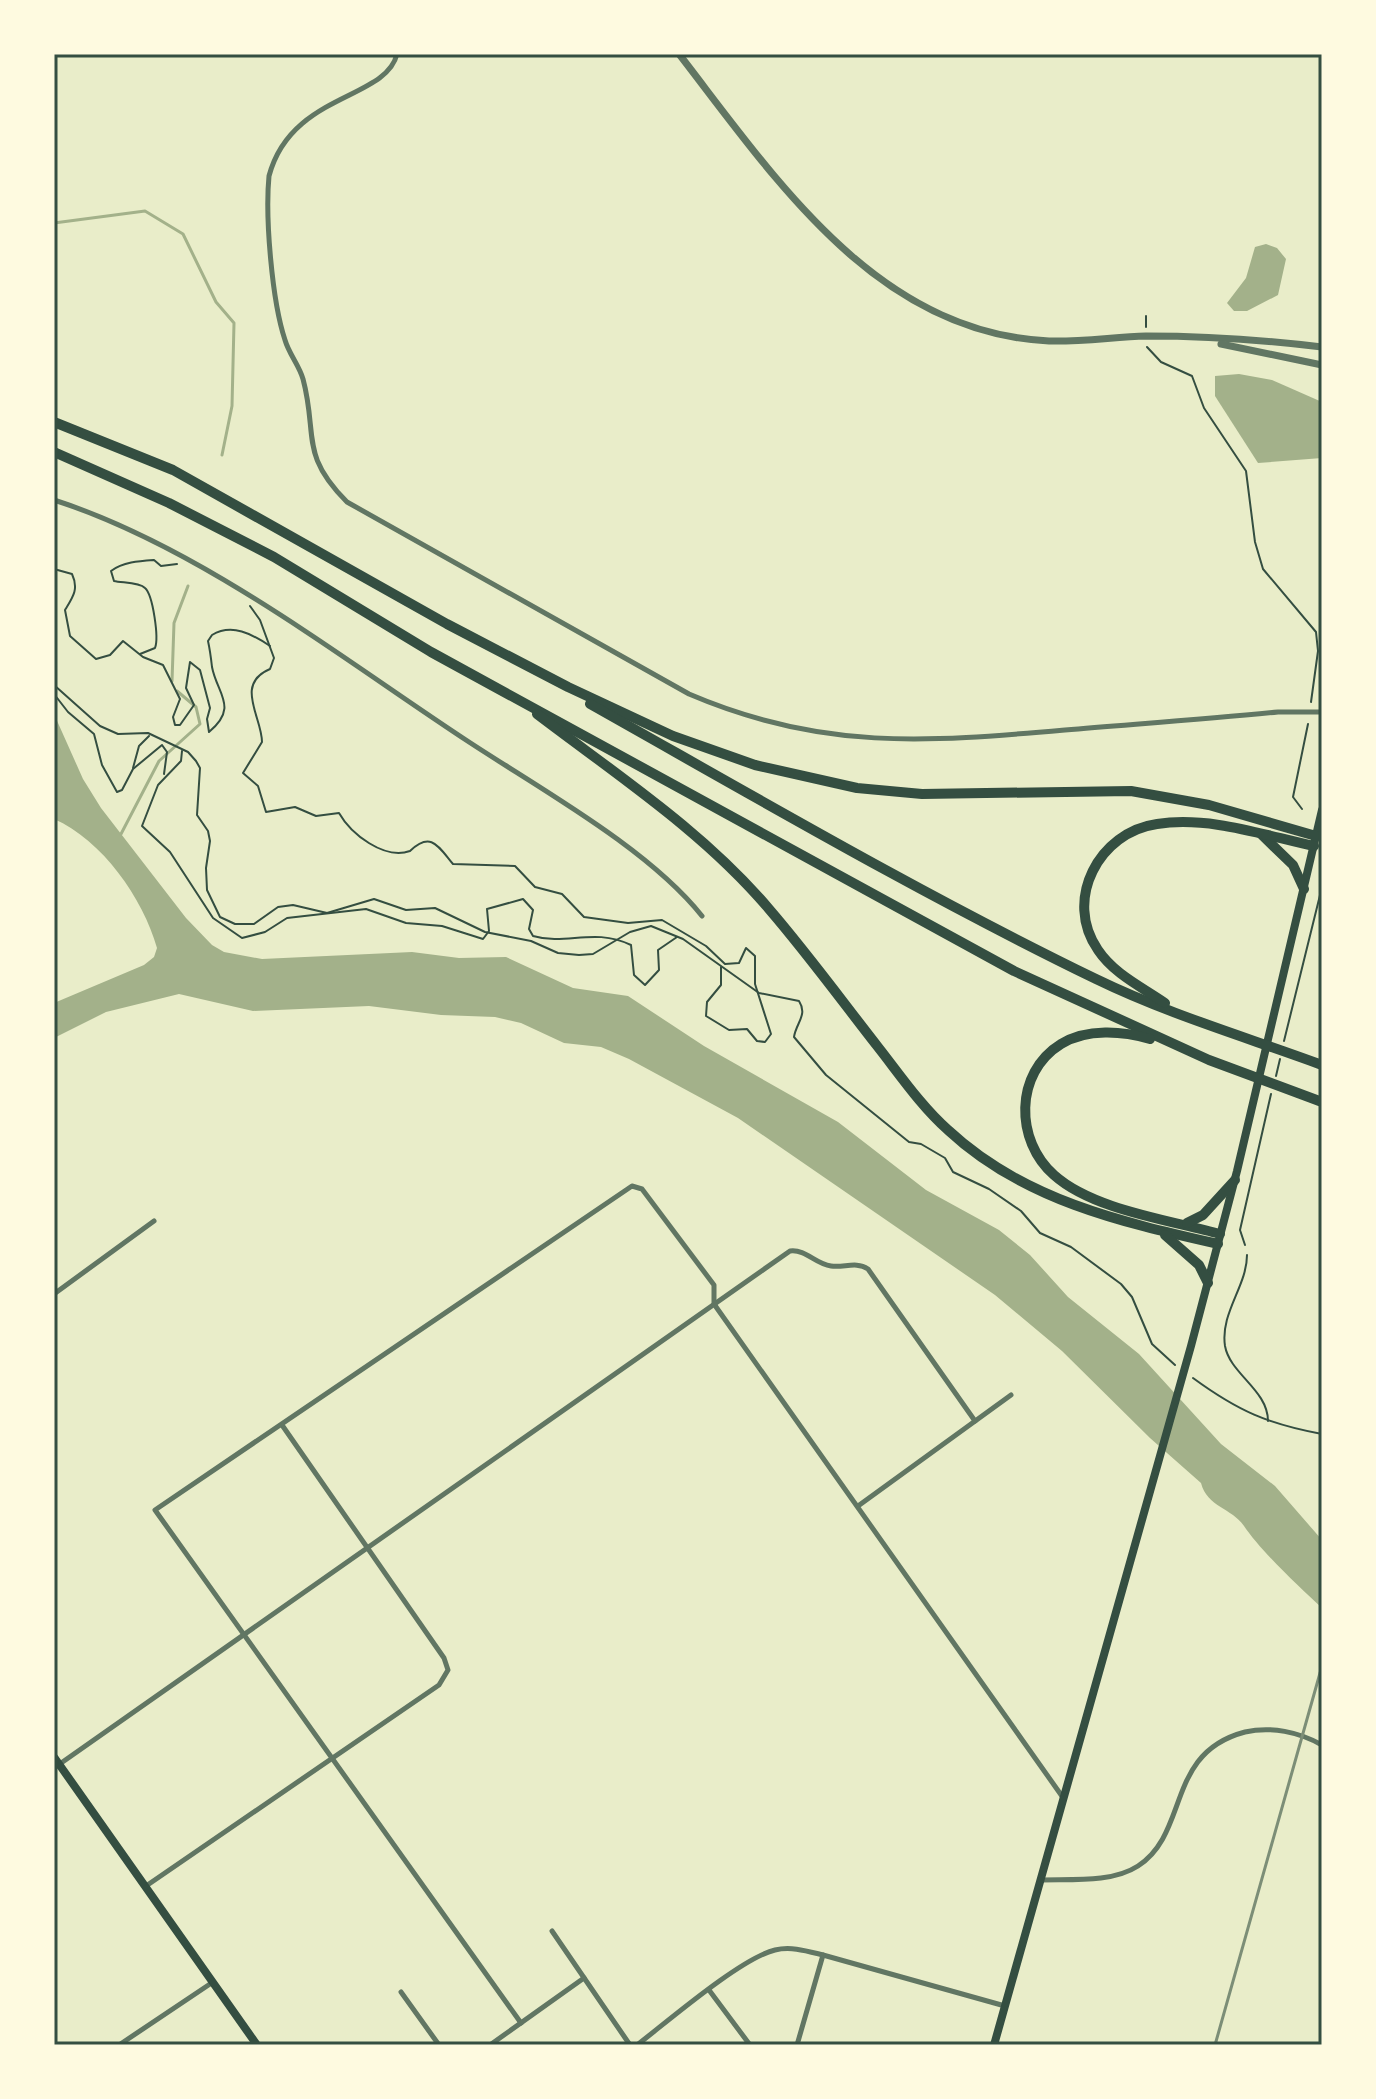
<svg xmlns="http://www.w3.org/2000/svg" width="1376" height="2099" font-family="Figtree,sans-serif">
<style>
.water{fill:#a3b18a}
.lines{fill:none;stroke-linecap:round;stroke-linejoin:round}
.stream{stroke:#a3b18a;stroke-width:3}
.path{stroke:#344e41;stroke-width:2}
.minor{stroke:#617663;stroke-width:5}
.tertiary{stroke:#617663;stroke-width:7}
.secondary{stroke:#344e41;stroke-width:8}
.primary{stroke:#344e41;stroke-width:8}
.motorway{stroke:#344e41;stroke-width:10}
.rail{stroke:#7c8e77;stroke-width:3}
.neatline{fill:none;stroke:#344e41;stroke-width:3}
</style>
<rect width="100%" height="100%" fill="#e9edc9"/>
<!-- water -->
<g class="water">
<polygon points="1266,244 1277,248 1286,259 1278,295 1247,311 1234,311 1227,303 1246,278 1255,247"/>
<polygon points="1239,374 1272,380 1322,402 1322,458 1258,463 1215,396 1215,376"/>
<path d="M54,714L83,779L101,808L186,918L212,945L224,952L262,959L412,952L459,958L506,957L573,988L628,996L704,1046L838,1122L926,1190L999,1230L1030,1255L1068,1297L1139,1354L1221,1444L1275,1486L1322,1540V1608C1299,1587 1260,1550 1244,1526C1232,1508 1207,1507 1201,1483L1150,1438L1062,1351L995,1295L738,1118L629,1059L601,1047L564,1043L521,1023L495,1017L441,1015L369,1006L253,1011L179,994L106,1012L54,1038V1003L144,965L154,957L157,948C143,898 102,840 54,819Z"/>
</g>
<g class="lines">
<!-- stream -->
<g class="stream">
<polyline points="54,223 145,211 183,234 216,302 234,323 232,406 222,455"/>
<polyline points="172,681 174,623 188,586"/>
<polyline points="121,834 159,761 200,724 196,707 177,691"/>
</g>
<!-- path -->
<g class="path">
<polyline points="1146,316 1146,327"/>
<polyline points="1147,347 1161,362 1192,376 1204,408 1246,471 1255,542 1263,569 1316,632 1318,651 1311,702"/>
<path d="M54,569L72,574C79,589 73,597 65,610L70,636L96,659L110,655L123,641L143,657L163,665L180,699L173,717L175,725H180L194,705L186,688L190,662L200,670L210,708L207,719L209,732C239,707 217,694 212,667C211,658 210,650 208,641L212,635C232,623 252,634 270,646"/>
<path d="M250,606L260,620L274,658L270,669C234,684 262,717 262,742L243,773L258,786L266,812L295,807L316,816L339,813C351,834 384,860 410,851C431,831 438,846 453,864L515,866L535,887L562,894L584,917L628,923L662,920L706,946L725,964L739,963L746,948L755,956V984L771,1034L765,1042L757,1041L747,1029L729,1030L706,1016L707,1002L721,985V967"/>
<path d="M140,654L155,648C159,638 153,595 145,588C139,582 122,583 114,581L111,571C123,562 139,561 154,560L161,566L177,564"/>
<path d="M54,685L100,726L118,734L148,733L188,752L196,761L200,768L197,815L208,831L210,841L206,868L207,890L220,917L235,924H254L278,907L293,905L327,913L374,899L406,910L435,908L485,932L531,941L558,953L579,955L593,954L630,932L651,926L683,939L759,993L799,1001C808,1015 796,1023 794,1037L826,1075L909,1142L921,1144L945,1158L953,1172L989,1189L1021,1211L1040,1233L1071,1247L1121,1284L1132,1297L1152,1344L1175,1365"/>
<polyline points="54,694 68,712 94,734 102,765 117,792 122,790 133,769 162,745 167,752 164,774"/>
<path d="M182,751L181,761L158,785L142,826L170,852L213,918L242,938L265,932L287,918L366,909L406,923L442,926L483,939L489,931L487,909L523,899L533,910L529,929L533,936C567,946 593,927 631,945L634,975L645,985L659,970L658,950L677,937"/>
<polyline points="133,768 139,746 149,736"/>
<polyline points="1302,809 1293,797 1308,724"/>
<polyline points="1284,1041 1322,887"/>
<polyline points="1276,1076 1280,1059"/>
<polyline points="1245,1245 1240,1230 1271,1094"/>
<path d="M1247,1255C1247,1286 1220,1313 1225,1346C1230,1374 1268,1390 1268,1421"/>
<path d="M1193,1378C1238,1411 1268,1424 1322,1434"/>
</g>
<!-- minor -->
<g class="minor">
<path d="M397,54C386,100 291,93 269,176C265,217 272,301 285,340C289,354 299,365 303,379C318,435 299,454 347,502L689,694C822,751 926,742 1065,730C1136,724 1207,719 1278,712H1322"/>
<path d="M54,500C200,547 341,658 469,742C542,790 649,849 702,916"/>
<polyline points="54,1294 154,1221"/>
<polyline points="858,1506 1011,1395"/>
<path d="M54,1768L790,1251C806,1249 815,1264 831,1266C844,1268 856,1261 868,1269L975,1421"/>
<path d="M1041,1880C1071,1879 1112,1883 1138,1866C1190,1832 1165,1753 1245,1732C1271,1726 1299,1732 1322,1745"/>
<polyline points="146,1886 439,1685 448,1670 444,1658 282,1425"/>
<polyline points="552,1931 630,2045"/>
<polyline points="709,1990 750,2045"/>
<polyline points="401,1992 439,2045"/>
<polyline points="521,2023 155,1510 632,1186 642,1189 714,1285 714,1304 1064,1799"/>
<polyline points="119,2045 213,1982"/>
<polyline points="490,2045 584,1978"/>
<path d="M637,2045C667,2022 741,1958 775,1950C791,1946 807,1951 823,1955L1005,2006"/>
<polyline points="797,2045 823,1955"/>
</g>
<!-- tertiary -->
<g class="tertiary">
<path d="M679,54C775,178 876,333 1049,341C1081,342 1114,337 1146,336C1204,336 1265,340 1322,347"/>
<polyline points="1221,344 1322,365"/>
</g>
<!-- secondary -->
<polyline class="secondary" points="54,1757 257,2045"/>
<!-- primary -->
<polyline class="primary" points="994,2045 1191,1346 1237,1171 1322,810"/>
<!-- motorway -->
<g class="motorway">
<polyline points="54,422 173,470 447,624 568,687 673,736 755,765 857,788 922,794 1131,791 1209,805 1316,836"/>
<polyline points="54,452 169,503 274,557 431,652 1014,971 1209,1060 1322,1102"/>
<path d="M590,704C757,798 923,895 1096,979C1168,1014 1246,1037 1322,1065"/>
<path d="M537,714C617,775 704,832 769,909C807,953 842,1001 878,1047C900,1075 921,1106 948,1130C1023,1200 1121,1222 1218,1244"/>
<polyline points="1262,835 1293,865 1304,889"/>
<path d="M1165,1003C1142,987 1114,974 1098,950C1063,900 1099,832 1157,824C1209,816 1263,835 1314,846"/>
<path d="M1150,1039C1123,1031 1087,1028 1061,1044C1014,1073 1015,1141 1054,1175C1093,1210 1170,1220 1220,1234"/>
<polyline points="1187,1223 1203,1215 1235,1180"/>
<polyline points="1165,1235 1199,1265 1208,1283"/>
</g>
<!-- rail -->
<polyline class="rail" points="1215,2045 1322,1666"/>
</g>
<!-- border -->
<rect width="1376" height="2099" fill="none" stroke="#fefae0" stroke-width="112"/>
<rect x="56" y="56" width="1264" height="1987" class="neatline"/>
</svg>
